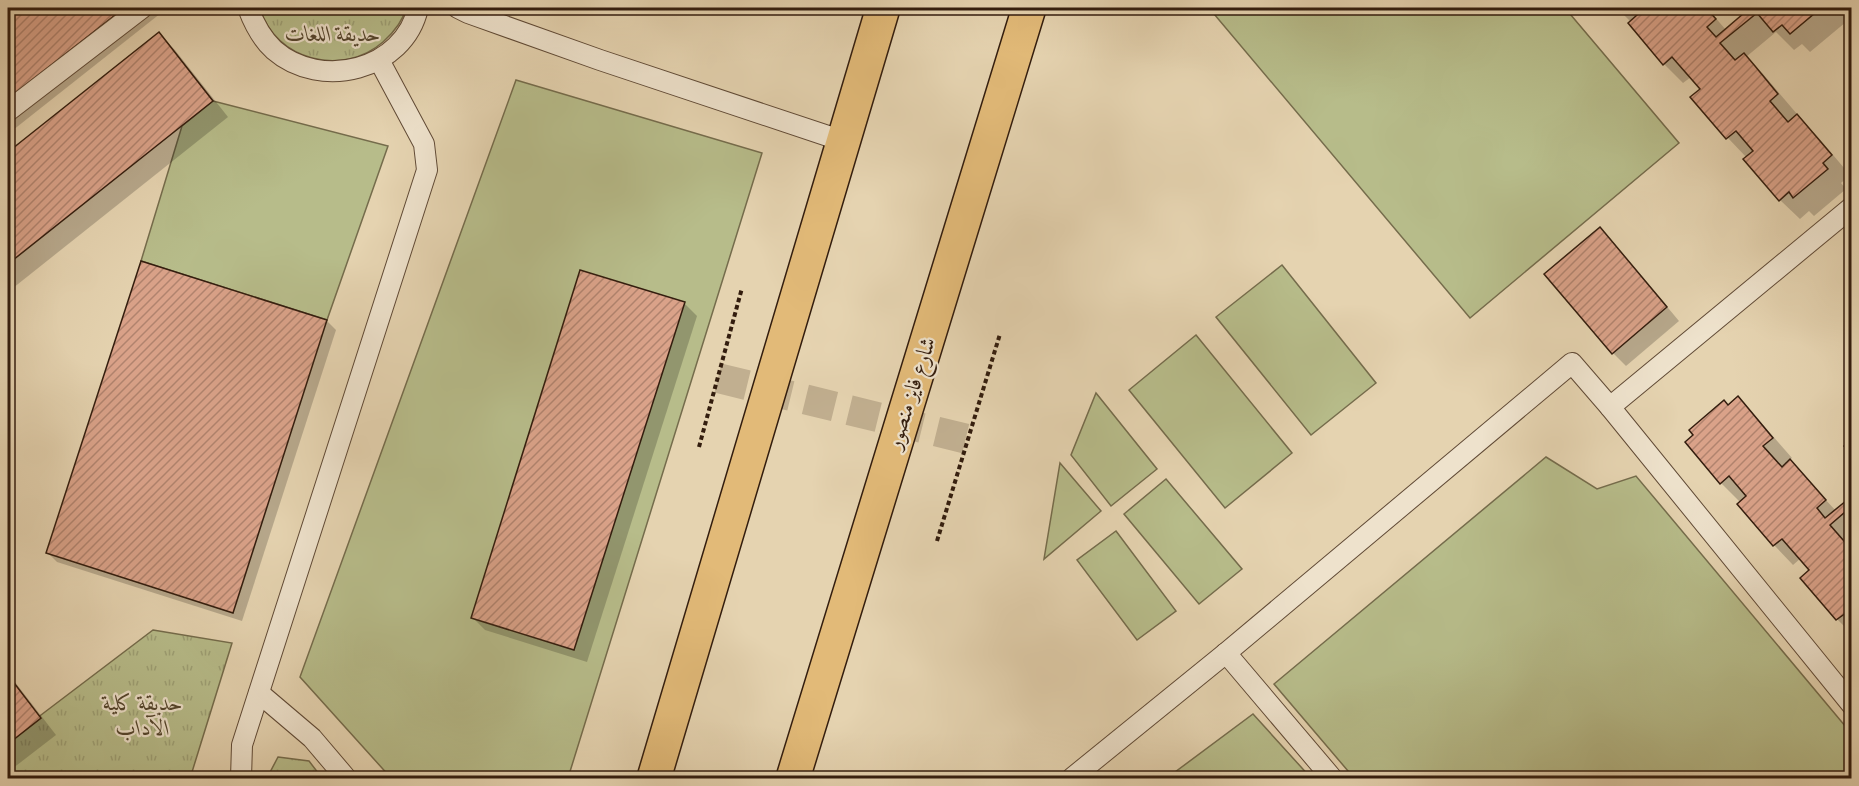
<svg xmlns="http://www.w3.org/2000/svg" width="1859" height="786" font-family="'IM FELL Double Pica',Amiri,serif">
<style>
.grass{fill:#b7bc8a;stroke:#756c4c;stroke-width:1.5}
.park{fill:url(#park-tufts);stroke:#756c4c;stroke-width:1.5}
.shadow{fill:#0003}
.building{fill:url(#building-hatch);stroke:#331d0e;stroke-width:1.5}
.lines{fill:none;stroke-linecap:round;stroke-linejoin:round}
.pedestrian-tunnel{stroke:#c1af90;stroke-width:30;stroke-dasharray:30 15;stroke-linecap:butt}
.service-casing{stroke:#604a36;stroke-width:22}
.trunk-casing{stroke:#331d0e;stroke-width:36}
.path{stroke:#331d0e;stroke-width:4;stroke-dasharray:4.5 3;stroke-linecap:butt}
.service{stroke:#eee2cc;stroke-width:20}
.trunk{stroke:#e2ba78;stroke-width:33}
.labels{text-anchor:middle;dominant-baseline:central;stroke-width:4.5;stroke-linejoin:round;paint-order:stroke}
.park-label{font-size:22px;font-style:italic;fill:#54452d;stroke:#eee2cc}
.street-label{font-size:22px;fill:#331d0e;stroke:#eee2cc}
</style>
<defs>
<pattern id="park-tufts" width="24" height="20" patternUnits="userSpaceOnUse" patternTransform="scale(1.5)"><rect width="24" height="20" fill="#b7bc8a"/><path d="M3 7l-1-3M5 7V3M7 7l1-3M15 17l-1-3M17 17v-4M19 17l1-3" fill="none" stroke="#9ea176"/></pattern>
<pattern id="building-hatch" width="6" height="6" patternUnits="userSpaceOnUse" patternTransform="scale(1.5)"><rect width="6" height="6" fill="#daa289"/><path d="M-1 1l2-2M0 6l6-6M5 7l2-2" fill="none" stroke="#b1836e"/></pattern>
</defs>
<rect width="100%" height="100%" fill="#e5d3b0"/>
<filter id="stains"><feTurbulence type="fractalNoise" baseFrequency=".00333" numOctaves="4"/><feColorMatrix values="0 0 0 0 .2 0 0 0 0 .09 0 0 0 0 .02 0 0 0 .5 -.17"/></filter>
<radialGradient id="worn" r=".72"><stop offset=".6" stop-color="#630" stop-opacity="0"/><stop offset="1" stop-color="#630" stop-opacity=".3"/></radialGradient>
<!-- grass -->
<g class="grass">
<polygon points="1209,8 1565,8 1679,143 1470,318"/>
<polygon points="516,80 762,153 568,778 391,778 300,677"/>
<polygon points="213,101 388,146 327,320 141,261 182,126"/>
<polygon points="1282,265 1376,383 1311,435 1216,317"/>
<polygon points="1196,335 1292,453 1225,508 1129,390"/>
<polygon points="1096,393 1157,469 1111,506 1071,455"/>
<polygon points="1546,457 1597,489 1636,476 1851,733 1851,772 1844,778 1354,778 1274,684"/>
<polygon points="1060,463 1101,511 1044,559"/>
<polygon points="1166,479 1242,569 1199,604 1124,514"/>
<polygon points="1116,531 1176,611 1137,640 1077,560"/>
<polygon points="1253,714 1311,778 1167,778"/>
</g>
<!-- park -->
<g class="park">
<path d="M260,8H406C403,21 393,33 383,42C343,77 275,61 260,8Z"/>
<polygon points="153,630 232,643 192,772 193,778 8,778 8,740"/>
<polygon points="278,757 309,761 322,778 267,778"/>
</g>
<!-- shadow -->
<g class="shadow">
<polygon points="8,8 157,8 161,13 8,134"/>
<polygon points="1617,8 1707,8 1726,30 1752,8 1852,8 1852,17 1810,52 1802,44 1794,50 1776,32 1746,57 1763,74 1797,114 1796,115 1817,136 1850,175 1841,183 1846,189 1814,216 1809,211 1800,219 1780,200 1747,158 1728,138 1692,97 1702,90 1691,77 1683,83 1664,64 1630,23 1631,22"/>
<polygon points="159,34 175,50 228,117 8,292 8,154"/>
<polygon points="1600,229 1613,242 1679,321 1626,366 1613,353"/>
<polygon points="142,263 327,321 336,330 242,621 57,562 48,553"/>
<polygon points="684,303 697,316 587,662 485,630 472,617"/>
<polygon points="1738,399 1757,418 1792,458 1789,460 1836,511 1852,498 1852,634 1837,619 1811,571 1801,558 1793,565 1774,545 1739,505 1741,503 1721,483 1687,442"/>
<polygon points="8,673 56,735 8,772"/>
</g>
<!-- building -->
<g class="building">
<polygon points="8,8 124,8 8,99"/>
<polygon points="1630,8 1706,8 1716,19 1707,27 1716,37 1750,8 1821,8 1790,34 1782,25 1773,32 1757,13 1720,43 1735,60 1744,53 1755,66 1778,94 1770,101 1788,122 1797,114 1832,155 1823,163 1828,169 1793,198 1789,192 1779,201 1743,159 1753,151 1736,131 1726,139 1690,97 1700,89 1672,57 1663,65 1628,23 1637,15"/>
<polygon points="159,32 213,101 8,264 8,152"/>
<polygon points="1600,227 1667,307 1612,354 1544,274"/>
<polygon points="141,261 327,320 233,613 46,553"/>
<polygon points="580,270 685,302 574,650 471,618"/>
<polygon points="1738,396 1773,438 1763,446 1782,467 1790,459 1826,500 1817,508 1825,518 1852,496 1852,506 1830,525 1844,541 1852,536 1852,620 1846,613 1836,620 1800,578 1809,570 1782,539 1773,546 1737,504 1746,496 1729,476 1720,484 1685,442 1693,435 1689,430 1724,400 1728,405"/>
<polygon points="1852,439 1852,455 1844,446"/>
<polygon points="8,675 41,718 8,744"/>
</g>
<g class="lines">
<!-- pedestrian-tunnel -->
<polyline class="pedestrian-tunnel" points="718,378 967,439"/>
<!-- service casing -->
<g class="service-casing">
<g id="service">
<path d="M248,8C254,24 261,38 274,50C321,91 404,70 418,8"/>
<polyline points="458,8 468,13 600,60 843,141"/>
<polyline points="8,111 142,8"/>
<polyline points="1610,407 1852,705"/>
<polyline points="1226,653 1332,778"/>
<polyline points="259,693 312,738 346,778"/>
<polyline points="241,778 242,745 427,170 424,144 379,60"/>
<polyline points="1072,778 1226,653 1572,363 1610,407 1852,207"/>
</g>
</g>
<!-- trunk casing -->
<g class="trunk-casing">
<g id="trunk">
<polyline points="654,778 883,8"/>
<polyline points="793,778 1029,8"/>
</g>
</g>
<!-- path -->
<g class="path">
<polyline points="699,447 742,288"/>
<polyline points="937,541 1000,334"/>
</g>
<!-- service -->
<use href="#service" class="service"/>
<!-- trunk -->
<use href="#trunk" class="trunk"/>
</g>
<g class="labels">
<!-- park labels -->
<g class="park-label">
<text x="333" y="34">حديقة اللغات</text>
<text x="143" y="703">حديقة كلية<tspan x="143" dy="25">الآداب</tspan></text>
</g>
<!-- street labels -->
<g class="street-label">
<text transform="translate(911 393) rotate(-72)">شارع فايز منصور</text>
</g>
</g>
<!-- margin -->
<rect width="1859" height="786" fill="none" stroke="#e5d3b0" stroke-width="30"/>
<rect x="9" y="9" width="1841" height="768" fill="none" stroke="#331d0e" stroke-width="3"/>
<rect x="15" y="15" width="1829" height="756" fill="none" stroke="#331d0e" stroke-width="1.5"/>
<rect width="100%" height="100%" filter="url(#stains)"/>
<rect width="100%" height="100%" fill="url(#worn)"/>
</svg>
